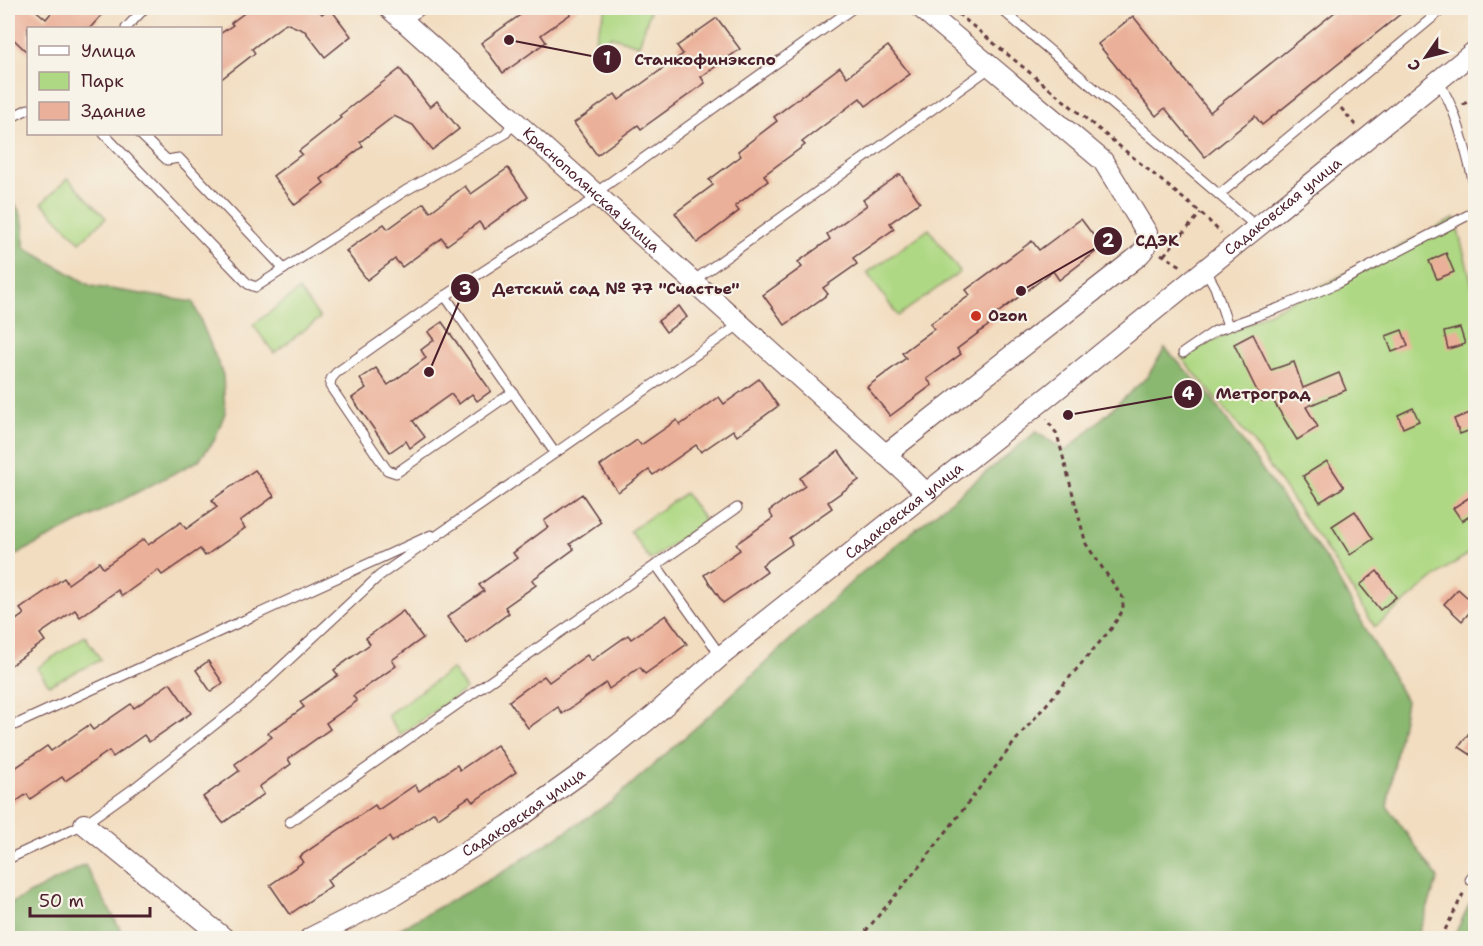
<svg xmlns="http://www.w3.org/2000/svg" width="1483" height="946" font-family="'Shantell Sans',sans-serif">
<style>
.green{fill:#aed883;stroke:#7c7c57;stroke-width:1.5}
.forest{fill:#8ab871;stroke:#6a6c4e;stroke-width:1.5}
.building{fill:#ebb099}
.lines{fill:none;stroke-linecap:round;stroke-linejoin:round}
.service-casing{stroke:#633c41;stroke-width:11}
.minor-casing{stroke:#633c41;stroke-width:22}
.path{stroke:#633c41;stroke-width:3;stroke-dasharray:4.5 4.5;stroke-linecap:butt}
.service{stroke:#fff;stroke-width:9}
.minor{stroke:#fff;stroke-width:20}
.poi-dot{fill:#c8321e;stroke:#f7f3e8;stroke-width:2}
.labels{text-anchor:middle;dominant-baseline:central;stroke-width:4.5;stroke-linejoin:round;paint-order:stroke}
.street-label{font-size:15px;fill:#4a1f2b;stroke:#f7f3e8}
.poi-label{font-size:15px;font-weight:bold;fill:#4a1f2b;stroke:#f7f3e8;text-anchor:start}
.leader{fill:none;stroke:#4a1f2b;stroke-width:2}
.callout-dot{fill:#4a1f2b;stroke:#f7f3e8;stroke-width:2}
.mark-label{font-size:18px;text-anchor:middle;font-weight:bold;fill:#fff}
.callout-label{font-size:16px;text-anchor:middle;font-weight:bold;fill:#4a1f2b;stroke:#f7f3e8;stroke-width:4.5;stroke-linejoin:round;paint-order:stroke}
</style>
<rect width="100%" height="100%" fill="#f7f3e8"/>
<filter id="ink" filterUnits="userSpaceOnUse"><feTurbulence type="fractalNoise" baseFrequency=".0167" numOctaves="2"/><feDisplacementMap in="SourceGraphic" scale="12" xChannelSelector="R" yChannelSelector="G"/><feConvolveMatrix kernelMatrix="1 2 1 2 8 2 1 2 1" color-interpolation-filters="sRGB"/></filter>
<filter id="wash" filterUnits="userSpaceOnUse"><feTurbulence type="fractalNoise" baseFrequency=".008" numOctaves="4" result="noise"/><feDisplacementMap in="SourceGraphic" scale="24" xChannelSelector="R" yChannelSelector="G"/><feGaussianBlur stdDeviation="1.35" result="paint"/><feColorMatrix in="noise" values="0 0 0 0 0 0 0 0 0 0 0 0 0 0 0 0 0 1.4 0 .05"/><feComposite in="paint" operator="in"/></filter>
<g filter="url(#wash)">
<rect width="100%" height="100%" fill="#f2ddc0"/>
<!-- green -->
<g class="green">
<polygon points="606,8 651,8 639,45 610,36 607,43 595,39"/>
<polygon points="68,178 106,218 80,242 42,203"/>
<polygon points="1455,218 1475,296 1475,550 1445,569 1375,627 1332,558 1252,441 1181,357"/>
<polygon points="929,229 960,272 898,316 867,273"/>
<polygon points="299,290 320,318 274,353 253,325"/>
<polygon points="685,493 705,521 650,560 630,531"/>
<polygon points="85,636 101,660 49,685 37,668"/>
<polygon points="452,669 466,689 400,735 387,715"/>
</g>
<!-- forest -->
<g class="forest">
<path d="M8,197C24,211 25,227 24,247L91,286L193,302L223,375L225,413L214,441L198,461L8,559Z"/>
<polygon points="1165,348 1210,396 1330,565 1406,701 1387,806 1438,878 1417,938 383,938 503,872 610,803 710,715 860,574 1036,432 1066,451 1147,377"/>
<polygon points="85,865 125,938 8,938 8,905"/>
<polygon points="1475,893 1475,938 1453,938"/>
</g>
<g id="blocks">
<!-- building -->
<g class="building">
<polygon points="8,8 33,8 46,19 55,8 108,8 90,28 28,28 28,53 8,34"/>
<polygon points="251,8 317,8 322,14 330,8 351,36 325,57 305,31 286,23 252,49 255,53 220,80 220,34 233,25 231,23"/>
<polygon points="514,8 579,8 541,35 546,42 503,73 481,43 520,15"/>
<polygon points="1340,8 1408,8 1262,125 1255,116 1205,157 1165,108 1156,116 1098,44 1133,16 1210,112"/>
<polygon points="717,18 740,49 701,77 705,83 641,129 638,125 597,155 574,123 615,94 619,100 683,54 677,46"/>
<polygon points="888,46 910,74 866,106 860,98 802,142 805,145 764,175 768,181 735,206 739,211 697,243 675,213 713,185 709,180 741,156 738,151 777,121 774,117 840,67 847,77"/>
<polygon points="400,69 430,107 437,101 459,129 432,150 413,125 394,116 360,142 363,146 321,179 324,183 295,205 273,176 302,154 299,151 341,118 339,116"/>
<polygon points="508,168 528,197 484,229 479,222 447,245 442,238 402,267 395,259 367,280 346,251 384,224 388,229 424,203 430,212 465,186 471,194"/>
<polygon points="900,174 920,202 890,223 894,229 853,258 857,264 823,288 828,294 785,325 763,295 802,267 798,262 830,239 827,234 867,205 863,200"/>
<polygon points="1081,219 1102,247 1059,280 1053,271 995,315 997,319 957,349 961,354 927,379 932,385 890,416 867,387 906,358 902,353 934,329 930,324 970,295 966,290 1032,241 1039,250"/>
<polygon points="1446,253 1454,272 1437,279 1429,261"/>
<polygon points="679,306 687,317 666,332 658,321"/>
<polygon points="442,322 491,391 477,401 472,394 459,404 451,394 413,421 425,437 410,448 406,441 390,452 352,398 366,388 360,379 376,368 388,385 426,358 421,350 434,340 428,332"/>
<polygon points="1460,328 1465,344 1448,349 1444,332"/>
<polygon points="1402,330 1408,346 1392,352 1386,336"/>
<polygon points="1253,334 1271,370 1294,362 1303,388 1339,373 1346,390 1306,407 1318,427 1297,440 1271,397 1262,401 1234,344"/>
<polygon points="759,379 778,406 737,436 733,430 701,452 696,445 653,475 649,470 618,492 600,466 637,440 641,445 677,420 680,425 719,397 724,404"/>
<polygon points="1413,408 1419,421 1403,428 1398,415"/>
<polygon points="1470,413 1476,428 1460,434 1454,419"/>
<polygon points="839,451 859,480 828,502 832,508 789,538 792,544 762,565 767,572 723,603 704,575 740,550 736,544 773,518 769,511 805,486 800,478"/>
<polygon points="1327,461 1344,487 1320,502 1303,476"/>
<polygon points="255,470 274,496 240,521 245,528 205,556 200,549 162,575 158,570 122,596 118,590 80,617 75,610 40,634 45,641 8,667 8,626 24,614 20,609 64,578 68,584 99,562 103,568 144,539 148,545 181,522 186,529 217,507 212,500"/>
<polygon points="1476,493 1476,512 1462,521 1453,508"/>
<polygon points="582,494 601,522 570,544 574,549 532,580 536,585 505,607 509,613 467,644 447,617 484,591 479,585 517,558 513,553 548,527 544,521"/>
<polygon points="1355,511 1373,539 1350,555 1332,526"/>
<polygon points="1377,571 1396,597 1380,610 1360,585"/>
<polygon points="1458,589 1476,605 1462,621 1444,604"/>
<polygon points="403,611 423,638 392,660 396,666 353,696 357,701 326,723 330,729 288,759 291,764 259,787 264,794 223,823 203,797 239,771 235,764 272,737 268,733 304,707 300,702 338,675 334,670 370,644 366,638"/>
<polygon points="666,615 687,644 645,674 640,667 609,689 606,683 562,714 558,707 528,728 509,701 544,676 549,682 587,655 591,661 628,635 631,639"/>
<polygon points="208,661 223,683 211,692 196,670"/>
<polygon points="170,683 191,713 149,742 144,735 113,757 109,751 65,781 62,777 30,799 27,794 8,807 8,773 47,746 51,751 89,725 93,730 131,704 134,708"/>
<polygon points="1476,723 1476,758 1459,747"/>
<polygon points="497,745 516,772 473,802 469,797 438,818 434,812 392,842 389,837 327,880 331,886 290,914 270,885 303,862 299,857 375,805 378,810 415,785 419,791 457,765 460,770"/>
</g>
</g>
</g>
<g filter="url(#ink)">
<use href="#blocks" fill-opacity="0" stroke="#633c41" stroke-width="1.5"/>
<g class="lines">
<!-- service casing -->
<g class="service-casing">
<g id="service">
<polyline points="1000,8 1257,227"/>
<polyline points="404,21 424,8"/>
<polyline points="126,28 145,8"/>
<path d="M1438,81C1459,114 1466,154 1476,191"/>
<polyline points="8,119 28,109"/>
<polyline points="104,134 248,284 256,287 405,191 505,134 515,121"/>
<polyline points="140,134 167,160 179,158 284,269"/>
<polyline points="594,194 853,8"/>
<polyline points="1220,194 1444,8"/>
<polyline points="1205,269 1215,287 1228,326"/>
<polyline points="693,281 991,67"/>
<polyline points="445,296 598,197"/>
<polyline points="1183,353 1215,331 1279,308 1336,284 1476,211"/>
<polyline points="513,392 396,473 387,470 330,386 331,379 336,373 445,296 555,453"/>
<polyline points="656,565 721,656"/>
<polyline points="8,728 431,535"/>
<polyline points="290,822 737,508"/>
<polyline points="8,859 84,824 133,789 246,700 379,576 740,324"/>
<polyline points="1470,880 1476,870"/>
</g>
</g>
<!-- minor casing -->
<g class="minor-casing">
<g id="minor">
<path id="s1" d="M389,8L906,473L926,493"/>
<path d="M885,455L1132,261C1143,253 1148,247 1147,233L1103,161L921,8"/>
<polyline points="84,824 224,938"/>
<path id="s2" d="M310,938L395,895L509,825L587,769L654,715L721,656L1050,395L1476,50"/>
</g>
</g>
<!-- path -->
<g class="path">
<polyline points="951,8 1201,213 1221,233"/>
<polyline points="1463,105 1476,95"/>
<polyline points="1341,108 1356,126"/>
<polyline points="1161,254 1181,266"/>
<polyline points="1164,255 1201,213"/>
<polyline points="860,938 927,857 1016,740 1111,629 1123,610 1123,598 1086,544 1057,434 1046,419"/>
<polyline points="1441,938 1465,890"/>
</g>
<!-- service -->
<use href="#service" class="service"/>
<!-- minor -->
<use href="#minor" class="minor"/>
</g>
</g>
<!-- markers -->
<circle class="poi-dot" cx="976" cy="316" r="6"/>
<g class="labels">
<!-- street labels -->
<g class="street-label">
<text stroke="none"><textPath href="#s1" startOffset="272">Краснополянская улица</textPath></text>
<text stroke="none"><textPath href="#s2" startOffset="1220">Садаковская улица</textPath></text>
<text stroke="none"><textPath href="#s2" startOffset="734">Садаковская улица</textPath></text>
<text stroke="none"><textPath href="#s2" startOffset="248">Садаковская улица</textPath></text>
</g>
<!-- poi labels -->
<g class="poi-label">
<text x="988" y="316">Ozon</text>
</g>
</g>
<!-- callouts -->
<path class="leader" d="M509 40L607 59M1021 291L1108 241M429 372L465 288M1068 415L1188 394"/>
<g class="callout-dot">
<circle cx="509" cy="40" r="6"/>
<circle cx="1021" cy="291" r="6"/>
<circle cx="429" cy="372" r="6"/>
<circle cx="1068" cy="415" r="6"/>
<circle cx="607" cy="59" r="15"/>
<circle cx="1108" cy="241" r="15"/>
<circle cx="465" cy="288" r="15"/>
<circle cx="1188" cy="394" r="15"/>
</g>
<g class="mark-label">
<text x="607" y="65">1</text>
<text x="1108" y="247">2</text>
<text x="465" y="295">3</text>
<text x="1188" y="400">4</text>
</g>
<g class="callout-label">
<text x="705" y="65">Станкофинэкспо</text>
<text x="1157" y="246">СДЭК</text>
<text x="616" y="294">Детский сад № 77 "Счастье"</text>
<text x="1263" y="399">Метроград</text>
</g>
<!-- margin -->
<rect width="1483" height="946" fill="none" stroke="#f7f3e8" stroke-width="30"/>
<!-- legend -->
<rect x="27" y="27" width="195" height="108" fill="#f7f3e8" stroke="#b29e9c" stroke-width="1.5"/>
<rect x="39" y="46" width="30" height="9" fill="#ffffff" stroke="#b29e9c" stroke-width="1.5"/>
<text x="81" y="57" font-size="18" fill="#4a1f2b">Улица</text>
<rect x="39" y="72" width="30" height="18" fill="#aed883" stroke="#b29e9c" stroke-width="1.5"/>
<text x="81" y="87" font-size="18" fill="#4a1f2b">Парк</text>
<rect x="39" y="102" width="30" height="18" fill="#ebb099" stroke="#b29e9c" stroke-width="1.5"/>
<text x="81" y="117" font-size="18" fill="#4a1f2b">Здание</text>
<!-- north arrow -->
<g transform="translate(1426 57) rotate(235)" stroke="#f7f3e8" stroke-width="4.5" paint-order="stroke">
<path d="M0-4.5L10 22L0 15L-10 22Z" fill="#4a1f2b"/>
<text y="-9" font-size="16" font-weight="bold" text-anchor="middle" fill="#4a1f2b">С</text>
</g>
<!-- scale -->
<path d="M30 907v9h120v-9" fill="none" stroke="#4a1f2b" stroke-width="3"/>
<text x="39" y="907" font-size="18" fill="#4a1f2b" stroke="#f7f3e8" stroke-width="4.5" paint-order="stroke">50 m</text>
</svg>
